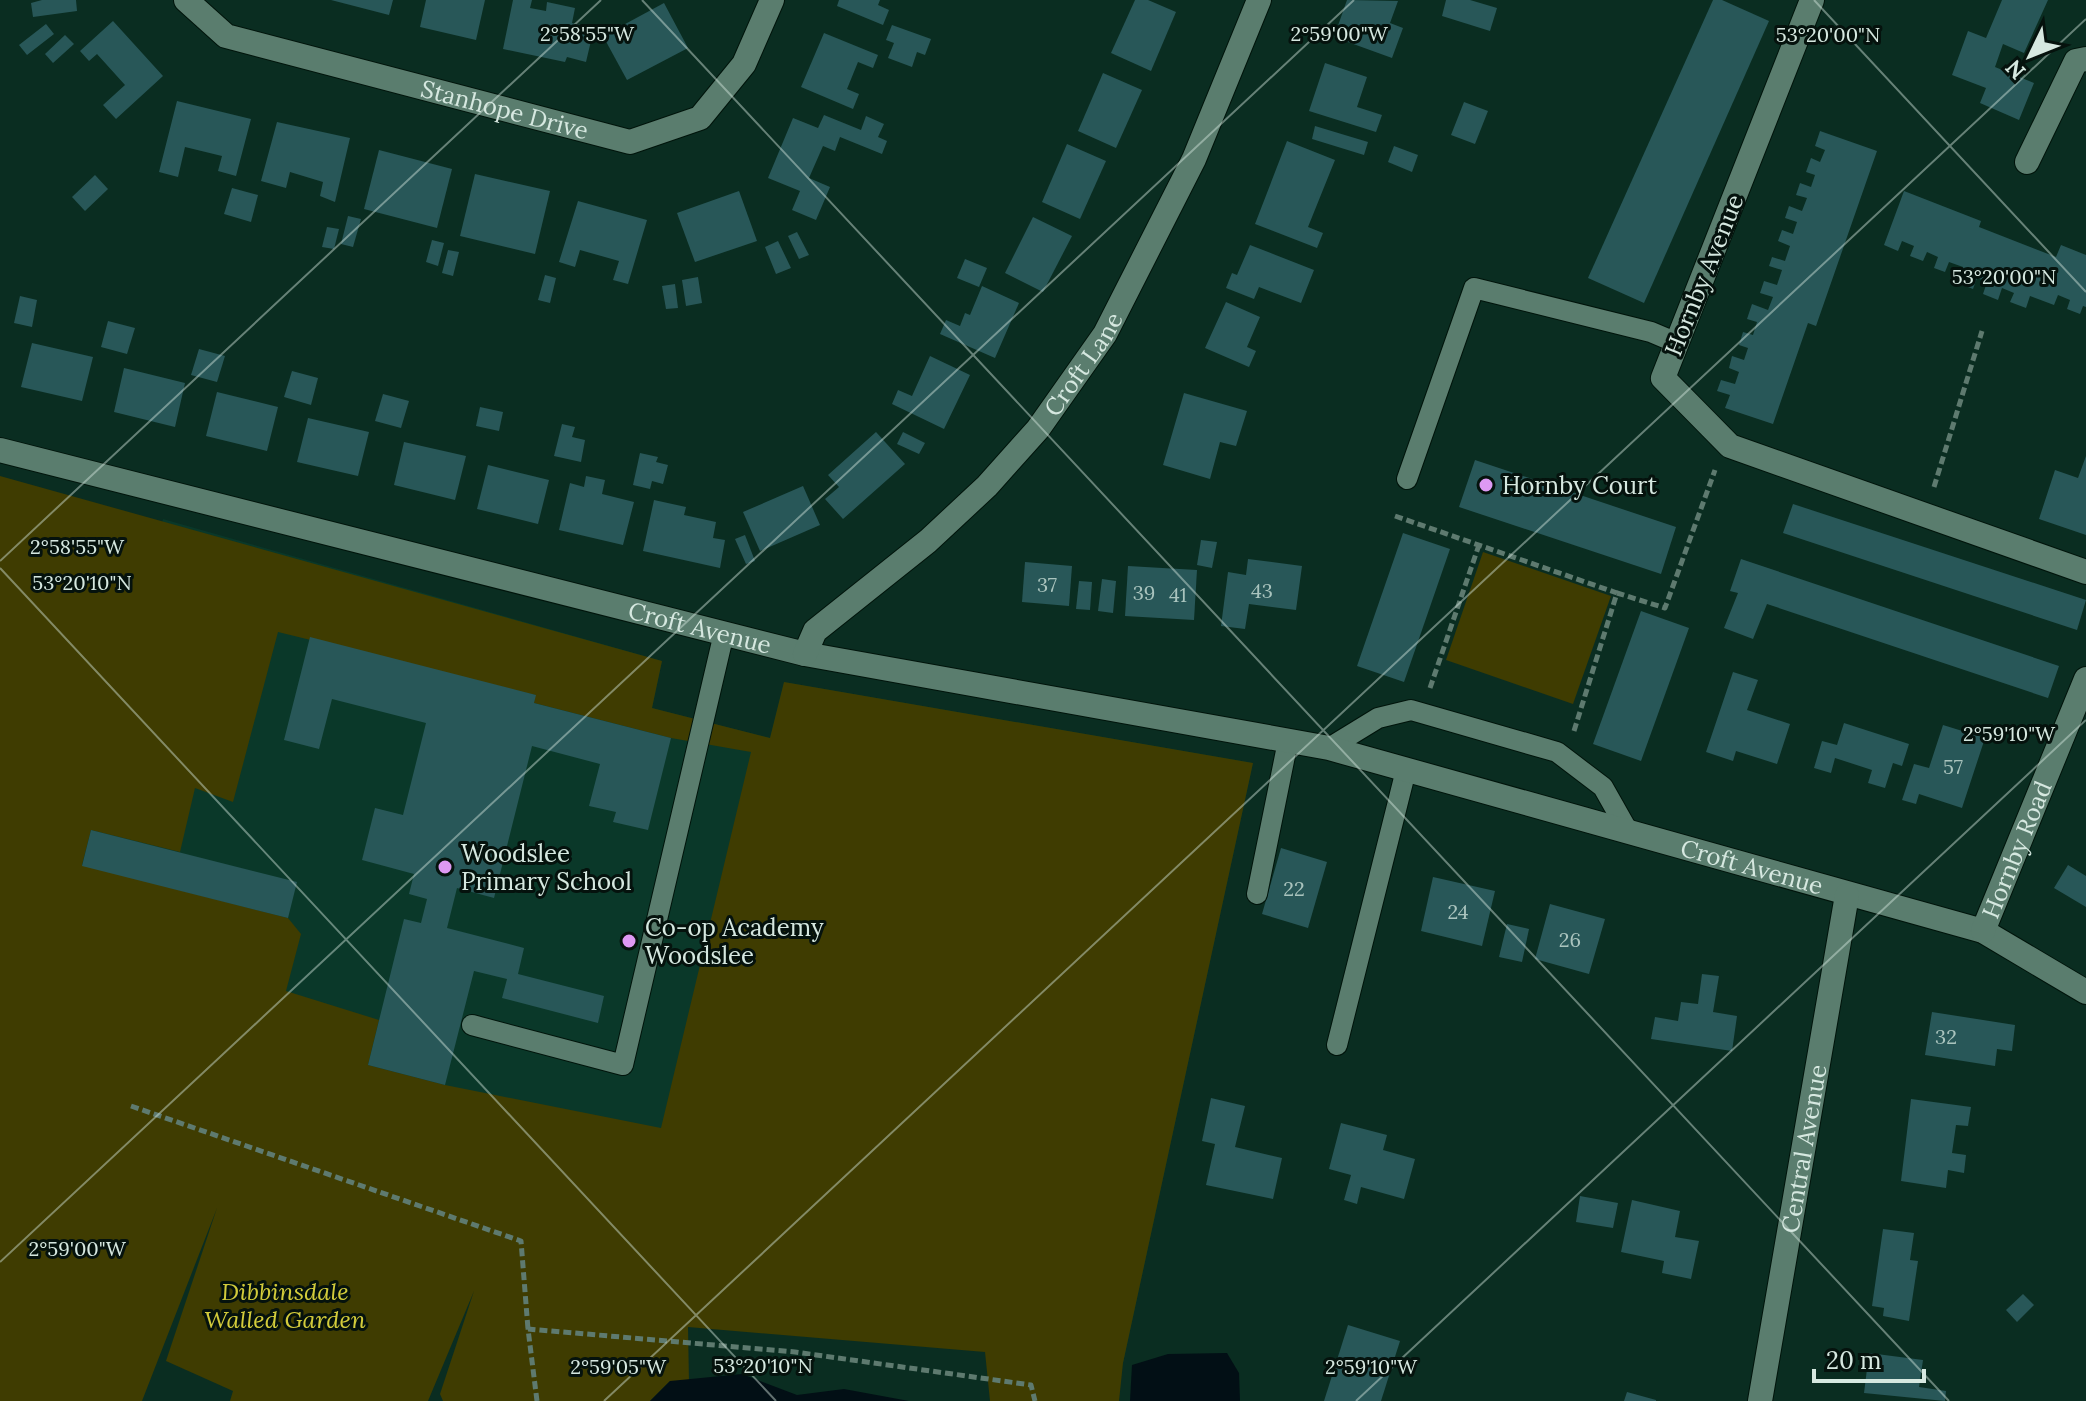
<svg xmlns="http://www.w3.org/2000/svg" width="2086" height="1401" font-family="Lora,serif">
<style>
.built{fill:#0a3829}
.green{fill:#3f3c01;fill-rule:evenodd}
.water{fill:#020f15}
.building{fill:#285758}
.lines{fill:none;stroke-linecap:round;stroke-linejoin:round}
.service-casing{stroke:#00140b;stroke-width:22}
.minor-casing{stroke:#00140b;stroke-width:26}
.path{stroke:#5e7a6f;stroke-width:5;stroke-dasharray:8 4;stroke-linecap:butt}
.service{stroke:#5a7d6e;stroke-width:20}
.minor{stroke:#5a7d6e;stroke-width:24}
.ticks{fill:none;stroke:#d6e8e0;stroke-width:2;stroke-opacity:0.45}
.poi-dot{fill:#dd99f3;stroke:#05120d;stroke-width:3}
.labels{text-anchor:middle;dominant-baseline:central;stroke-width:6;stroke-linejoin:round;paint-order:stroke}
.number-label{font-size:20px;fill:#aac4be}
.street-label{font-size:24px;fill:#d6e8e0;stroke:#05120d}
.poi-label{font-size:24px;fill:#d6e8e0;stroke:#05120d;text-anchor:start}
.park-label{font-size:24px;font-style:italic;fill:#d3cc3b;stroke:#05120d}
.ticks-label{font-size:20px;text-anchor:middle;fill:#d6e8e0;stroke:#05120d;stroke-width:6;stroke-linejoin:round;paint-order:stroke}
</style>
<rect width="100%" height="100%" fill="#0a2d21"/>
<!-- built -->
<polygon class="built" points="163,519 662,661 652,708 770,738 784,682 1253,763 1123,1363 556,1315 66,870"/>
<!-- green -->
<g class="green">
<path d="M0,476L662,661L652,708L770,738L784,682L1253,763L1123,1363L1119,1401H990L985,1352L688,1327L689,1382L670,1381L650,1401H443L440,1394L474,1291L428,1401H230L233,1391L166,1361L217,1208L142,1401H0ZM278,632L535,695L534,703L671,738L751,752L661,1128L445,1085L368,1065L379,1020L286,991L301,934L288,918L82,865L91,830L180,852L195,788L233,802Z"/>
<polygon points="1483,552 1611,596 1573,704 1446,660"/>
</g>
<!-- water -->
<g class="water">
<polygon points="1227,1353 1239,1373 1240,1401 1130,1401 1132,1365 1168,1354"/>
<polygon points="742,1374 797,1395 844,1389 909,1401 650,1401 670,1381"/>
</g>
<!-- building -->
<g class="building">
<polygon points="42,0 76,0 77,11 33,17 31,3"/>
<polygon points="331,0 393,0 389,15"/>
<polygon points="426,0 485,0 476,40 420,27"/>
<polygon points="513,0 532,0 530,8 546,11 547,2 575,8 572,23 594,28 586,62 567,57 565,62 503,49"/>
<polygon points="839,0 880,0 878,5 889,10 883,25 837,6"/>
<polygon points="1135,0 1148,0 1176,12 1151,71 1111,53"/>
<polygon points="1347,0 1398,1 1390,23 1403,28 1392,58 1334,37"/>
<polygon points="1446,0 1470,0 1497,8 1490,31 1442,16"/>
<polygon points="1713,0 1722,0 1769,21 1644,303 1588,278"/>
<polygon points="2002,0 2048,0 2024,53 2003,44 1995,67 2034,83 2019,120 1980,103 1986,88 1952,75 1968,31 1986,38"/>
<polygon points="664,3 688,48 627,80 603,36"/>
<polygon points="113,21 163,76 116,119 103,105 125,85 97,54 89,61 80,51"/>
<polygon points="46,24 54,34 27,55 19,45"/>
<polygon points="892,25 931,39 925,55 917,52 912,67 888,58 894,43 886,40"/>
<polygon points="824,33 878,55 873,68 858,62 847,89 859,94 853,109 801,87"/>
<polygon points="65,35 74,44 53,63 45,54"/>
<polygon points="1325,63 1367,77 1357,107 1382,115 1376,132 1309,111"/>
<polygon points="1103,73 1142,90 1116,148 1078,131"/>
<polygon points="177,101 251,119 236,176 218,171 222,156 185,147 178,177 159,172"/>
<polygon points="1464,102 1488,111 1475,144 1451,135"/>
<polygon points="824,115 861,130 866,116 884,124 878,137 887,141 882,154 840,137 835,151 823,146 809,178 830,187 816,220 792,210 800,191 768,178 793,118 818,128"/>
<polygon points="277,122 350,138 335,202 320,196 323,182 290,172 286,188 261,181"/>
<polygon points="1315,126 1368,142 1364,155 1312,139"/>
<polygon points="1820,131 1877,151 1816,326 1808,323 1773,424 1725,408 1730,395 1717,391 1721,380 1735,384 1739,372 1729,368 1732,356 1744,360 1748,348 1739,345 1743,332 1753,335 1757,322 1747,319 1752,304 1768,310 1773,297 1760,293 1764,281 1777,285 1782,270 1769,266 1772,257 1785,261 1790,246 1778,241 1782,230 1793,234 1797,222 1785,218 1789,206 1802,211 1807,198 1796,195 1800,183 1811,187 1815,175 1806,172 1811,158 1820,162 1825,150 1815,146"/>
<polygon points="1287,141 1335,160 1308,227 1323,233 1317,248 1255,224"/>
<polygon points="1067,144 1106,161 1080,219 1042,202"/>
<polygon points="1394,146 1418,155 1412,172 1388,162"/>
<polygon points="379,150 452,169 437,228 364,209"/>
<polygon points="475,174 550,191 535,254 460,236"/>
<polygon points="95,175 108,189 85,211 72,197"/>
<polygon points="232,188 258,195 251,222 224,214"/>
<polygon points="739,191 757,241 695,262 677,213"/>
<polygon points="1904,191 1981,221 1979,227 2056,257 2061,245 2086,255 2086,307 2083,306 2080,314 2067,309 2070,300 2058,295 2054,305 2030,296 2026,308 2010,302 2014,293 2002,288 1998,300 1983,294 1987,282 1977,278 1973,289 1958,283 1963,267 1949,262 1945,272 1934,268 1938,257 1927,252 1923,261 1910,256 1914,246 1902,241 1898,251 1884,245"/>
<polygon points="578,201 647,220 628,284 613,280 619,261 580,250 575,267 559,262"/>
<polygon points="348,216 361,219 353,247 341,244"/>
<polygon points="1033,217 1072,236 1043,292 1005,273"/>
<polygon points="327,227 339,229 334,249 322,247"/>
<polygon points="797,232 809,255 799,259 788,236"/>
<polygon points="432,240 444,243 438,266 426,262"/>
<polygon points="778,241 791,268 776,274 765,247"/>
<polygon points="1250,245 1314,270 1301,303 1259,287 1254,299 1226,288 1232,273 1237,275"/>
<polygon points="448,250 459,252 453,276 442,273"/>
<polygon points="965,259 987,268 979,287 957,278"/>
<polygon points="545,275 556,278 550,303 538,300"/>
<polygon points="698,277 702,303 686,306 682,280"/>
<polygon points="675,284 678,308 666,309 662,286"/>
<polygon points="982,286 1019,303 995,358 940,334 946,320 960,326 965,313 970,315"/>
<polygon points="20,296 37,300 32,327 14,323"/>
<polygon points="1226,302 1260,317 1247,347 1256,351 1249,367 1205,348"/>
<polygon points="108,321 135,328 127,354 101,347"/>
<polygon points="32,343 93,357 82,401 21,387"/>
<polygon points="199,349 225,356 217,382 191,375"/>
<polygon points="930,356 970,375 944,429 892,404 898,390 912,396"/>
<polygon points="124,368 185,383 175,427 114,412"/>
<polygon points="292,371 318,378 311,405 284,397"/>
<polygon points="217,392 278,407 267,451 206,436"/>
<polygon points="1184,393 1247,411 1236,446 1220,442 1210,479 1163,465"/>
<polygon points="383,394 409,401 401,428 375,421"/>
<polygon points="480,407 503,412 499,431 476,426"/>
<polygon points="308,418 369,432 358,476 297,462"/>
<polygon points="562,424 575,427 572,437 585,440 581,462 554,456"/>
<polygon points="876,432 905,464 843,519 825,499 839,487 828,475"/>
<polygon points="903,432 925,443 919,454 897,444"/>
<polygon points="404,442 466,456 455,500 394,485"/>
<polygon points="640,453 658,457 656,462 668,465 663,484 652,481 650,489 633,485"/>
<polygon points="2086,456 2086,535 2039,519 2055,470 2078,478"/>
<polygon points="1475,460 1676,527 1661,574 1459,507"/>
<polygon points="488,465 549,480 538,524 477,509"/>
<polygon points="586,476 605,480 602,494 634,502 623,545 559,530 570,483 584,487"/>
<polygon points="803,486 820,525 760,551 743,512"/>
<polygon points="654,500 686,507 684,515 716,522 713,538 725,540 720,568 643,551"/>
<polygon points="1793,504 2086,600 2077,630 1783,533"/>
<polygon points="1403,533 1450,549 1404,682 1357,666"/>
<polygon points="745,535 755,561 746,564 735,539"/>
<polygon points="1201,540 1217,542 1212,568 1197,565"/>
<polygon points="1248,559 1302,566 1296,610 1249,604 1245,629 1221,626 1228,572 1246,575"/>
<polygon points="1741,559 2059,666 2048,698 1767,604 1753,639 1724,628 1738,593 1730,591"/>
<polygon points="1025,562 1072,566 1069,606 1022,602"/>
<polygon points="1128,566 1197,570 1194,620 1125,616"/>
<polygon points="1102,579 1116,581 1113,613 1098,611"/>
<polygon points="1079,581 1092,582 1090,610 1076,609"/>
<polygon points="1641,611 1689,628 1641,761 1593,744"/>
<polygon points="310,637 536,695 534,703 671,738 648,830 613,822 616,812 589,806 600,764 532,746 494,898 457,888 447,928 524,948 518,974 604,996 598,1023 502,998 507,979 474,971 445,1085 368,1065 404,919 421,923 427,899 409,894 414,874 362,860 375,808 403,815 426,723 332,699 319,749 284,740"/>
<polygon points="1733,672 1758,680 1747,710 1790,724 1777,764 1736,751 1733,761 1706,752"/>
<polygon points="1844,723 1909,744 1902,766 1893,763 1885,788 1868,783 1872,770 1835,758 1831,773 1814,768 1822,741 1837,745"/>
<polygon points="1943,725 1985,738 1962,808 1919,794 1916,804 1902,800 1914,764 1929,768"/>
<polygon points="91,830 297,882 288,918 82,866"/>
<polygon points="1281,848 1327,862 1308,928 1262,914"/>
<polygon points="2068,865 2086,876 2086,907 2054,888"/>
<polygon points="1433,877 1495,891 1482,946 1421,931"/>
<polygon points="1550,904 1605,919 1589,974 1535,959"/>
<polygon points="1507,924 1529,929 1522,962 1499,957"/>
<polygon points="1702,974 1719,976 1713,1012 1737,1016 1732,1051 1651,1039 1655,1017 1678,1021 1681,1002 1698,1004"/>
<polygon points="1932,1012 2015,1025 2012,1051 1997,1049 1995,1066 1925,1055"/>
<polygon points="1211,1098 1245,1106 1235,1147 1282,1158 1273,1199 1206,1185 1215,1144 1202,1141"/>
<polygon points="1911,1099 1971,1107 1968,1126 1956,1125 1952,1153 1966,1155 1964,1173 1948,1170 1946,1188 1901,1181"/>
<polygon points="1341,1123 1387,1135 1383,1150 1415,1159 1404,1199 1361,1187 1357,1204 1344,1200 1351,1175 1329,1169"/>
<polygon points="1580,1196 1618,1203 1613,1228 1576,1222"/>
<polygon points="1632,1200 1680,1211 1675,1237 1699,1241 1691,1279 1662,1273 1664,1261 1621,1252"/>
<polygon points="1883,1229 1914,1233 1910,1260 1918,1261 1909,1321 1883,1316 1884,1308 1872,1306"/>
<polygon points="2023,1294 2034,1305 2017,1322 2006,1310"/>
<polygon points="1348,1325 1400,1341 1381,1401 1324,1401"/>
<polygon points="1869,1353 1923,1360 1919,1387 1946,1391 1945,1401 1864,1393"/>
<polygon points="1627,1392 1656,1400 1656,1401 1624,1401"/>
</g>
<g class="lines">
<!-- service casing -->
<g class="service-casing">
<g id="service">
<polyline points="1407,479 1474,288 1651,332 1677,343"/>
<polyline points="1329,748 1378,718 1411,710 1557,752 1603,787 1629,833"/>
<polyline points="1257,894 1288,741"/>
<polyline points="472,1025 623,1065 724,633"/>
<polyline points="1337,1045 1406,770"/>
</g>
</g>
<!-- minor casing -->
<g class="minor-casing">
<g id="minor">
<path id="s1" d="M186,0L226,36L630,142L700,118L744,64L772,0"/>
<polyline points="1812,0 1663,378 1730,446 2086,572"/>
<polyline points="2027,162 2076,61 2086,59"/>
<path id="s2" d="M0,450L805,654L1329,748L1983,931L2086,992"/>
<path id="s3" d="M805,654L815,631L928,541L987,486L1038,429L1105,334L1194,159L1259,0"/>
<path id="s4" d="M1983,931L2086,679"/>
<path id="s5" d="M1760,1401L1847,895"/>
</g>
</g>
<!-- path -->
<g class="path">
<polyline points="1934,487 1982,331"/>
<polyline points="1395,516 1617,593"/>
<polyline points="1430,688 1479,545"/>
<polyline points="1574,731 1617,593 1665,608 1715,470"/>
<polyline points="131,1106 521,1241 528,1329"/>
<polyline points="537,1401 528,1329 795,1352 1031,1385 1035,1401"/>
</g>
<!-- service -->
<use href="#service" class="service"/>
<!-- minor -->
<use href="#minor" class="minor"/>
</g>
<!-- ticks -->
<path class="ticks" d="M642,0L1949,1401M1814,0L2086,292M0,561L601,0M0,568L776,1401M0,1262L1354,0M604,1401L2086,19M1356,1401L2086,720"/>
<!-- markers -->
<g class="poi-dot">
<circle cx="1486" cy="485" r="8"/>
<circle cx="445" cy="867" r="8"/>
<circle cx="629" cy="941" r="8"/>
</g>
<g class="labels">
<!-- number labels -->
<g class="number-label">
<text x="1047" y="584">37</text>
<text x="1262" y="590">43</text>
<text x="1144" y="592">39</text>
<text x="1178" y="594">41</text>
<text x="1953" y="766">57</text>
<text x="1294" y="888">22</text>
<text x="1458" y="911">24</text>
<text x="1570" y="939">26</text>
<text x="1946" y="1036">32</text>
</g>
<!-- street labels -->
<g class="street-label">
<text stroke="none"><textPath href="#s1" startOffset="342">Stanhope Drive</textPath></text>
<text transform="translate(1704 275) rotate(-68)">Hornby Avenue</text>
<text stroke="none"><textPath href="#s3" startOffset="406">Croft Lane</textPath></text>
<text stroke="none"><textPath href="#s2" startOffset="722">Croft Avenue</textPath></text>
<text stroke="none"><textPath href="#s4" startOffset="88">Hornby Road</textPath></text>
<text stroke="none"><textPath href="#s2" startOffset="1802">Croft Avenue</textPath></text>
<text stroke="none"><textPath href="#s5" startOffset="256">Central Avenue</textPath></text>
</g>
<!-- poi labels -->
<g class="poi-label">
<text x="1502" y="485">Hornby Court</text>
<text x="461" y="853">Woodslee<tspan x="461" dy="28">Primary School</tspan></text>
<text x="645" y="927">Co-op Academy<tspan x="645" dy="28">Woodslee</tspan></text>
</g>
<!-- park labels -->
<g class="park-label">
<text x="285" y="1291">Dibbinsdale<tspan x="285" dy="28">Walled Garden</tspan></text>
</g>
</g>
<g class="ticks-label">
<text x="587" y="41">2°58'55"W</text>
<text x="1339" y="41">2°59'00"W</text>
<text x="1828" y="42">53°20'00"N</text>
<text x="2004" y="284">53°20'00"N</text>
<text x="77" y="554">2°58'55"W</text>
<text x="82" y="590">53°20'10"N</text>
<text x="2009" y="741">2°59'10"W</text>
<text x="77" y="1256">2°59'00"W</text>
<text x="763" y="1373">53°20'10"N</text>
<text x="618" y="1374">2°59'05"W</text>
<text x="1371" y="1374">2°59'10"W</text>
</g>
<!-- north arrow -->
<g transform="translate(2030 56) rotate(227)" stroke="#05120d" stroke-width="6" paint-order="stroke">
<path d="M0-6L14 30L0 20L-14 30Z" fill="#d6e8e0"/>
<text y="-12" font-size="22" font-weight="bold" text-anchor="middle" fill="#d6e8e0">N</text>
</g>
<!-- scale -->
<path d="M1814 1369v12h110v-12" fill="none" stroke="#d6e8e0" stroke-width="4"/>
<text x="1826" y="1369" font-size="24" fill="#d6e8e0" stroke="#05120d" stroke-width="6" paint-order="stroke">20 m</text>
</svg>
